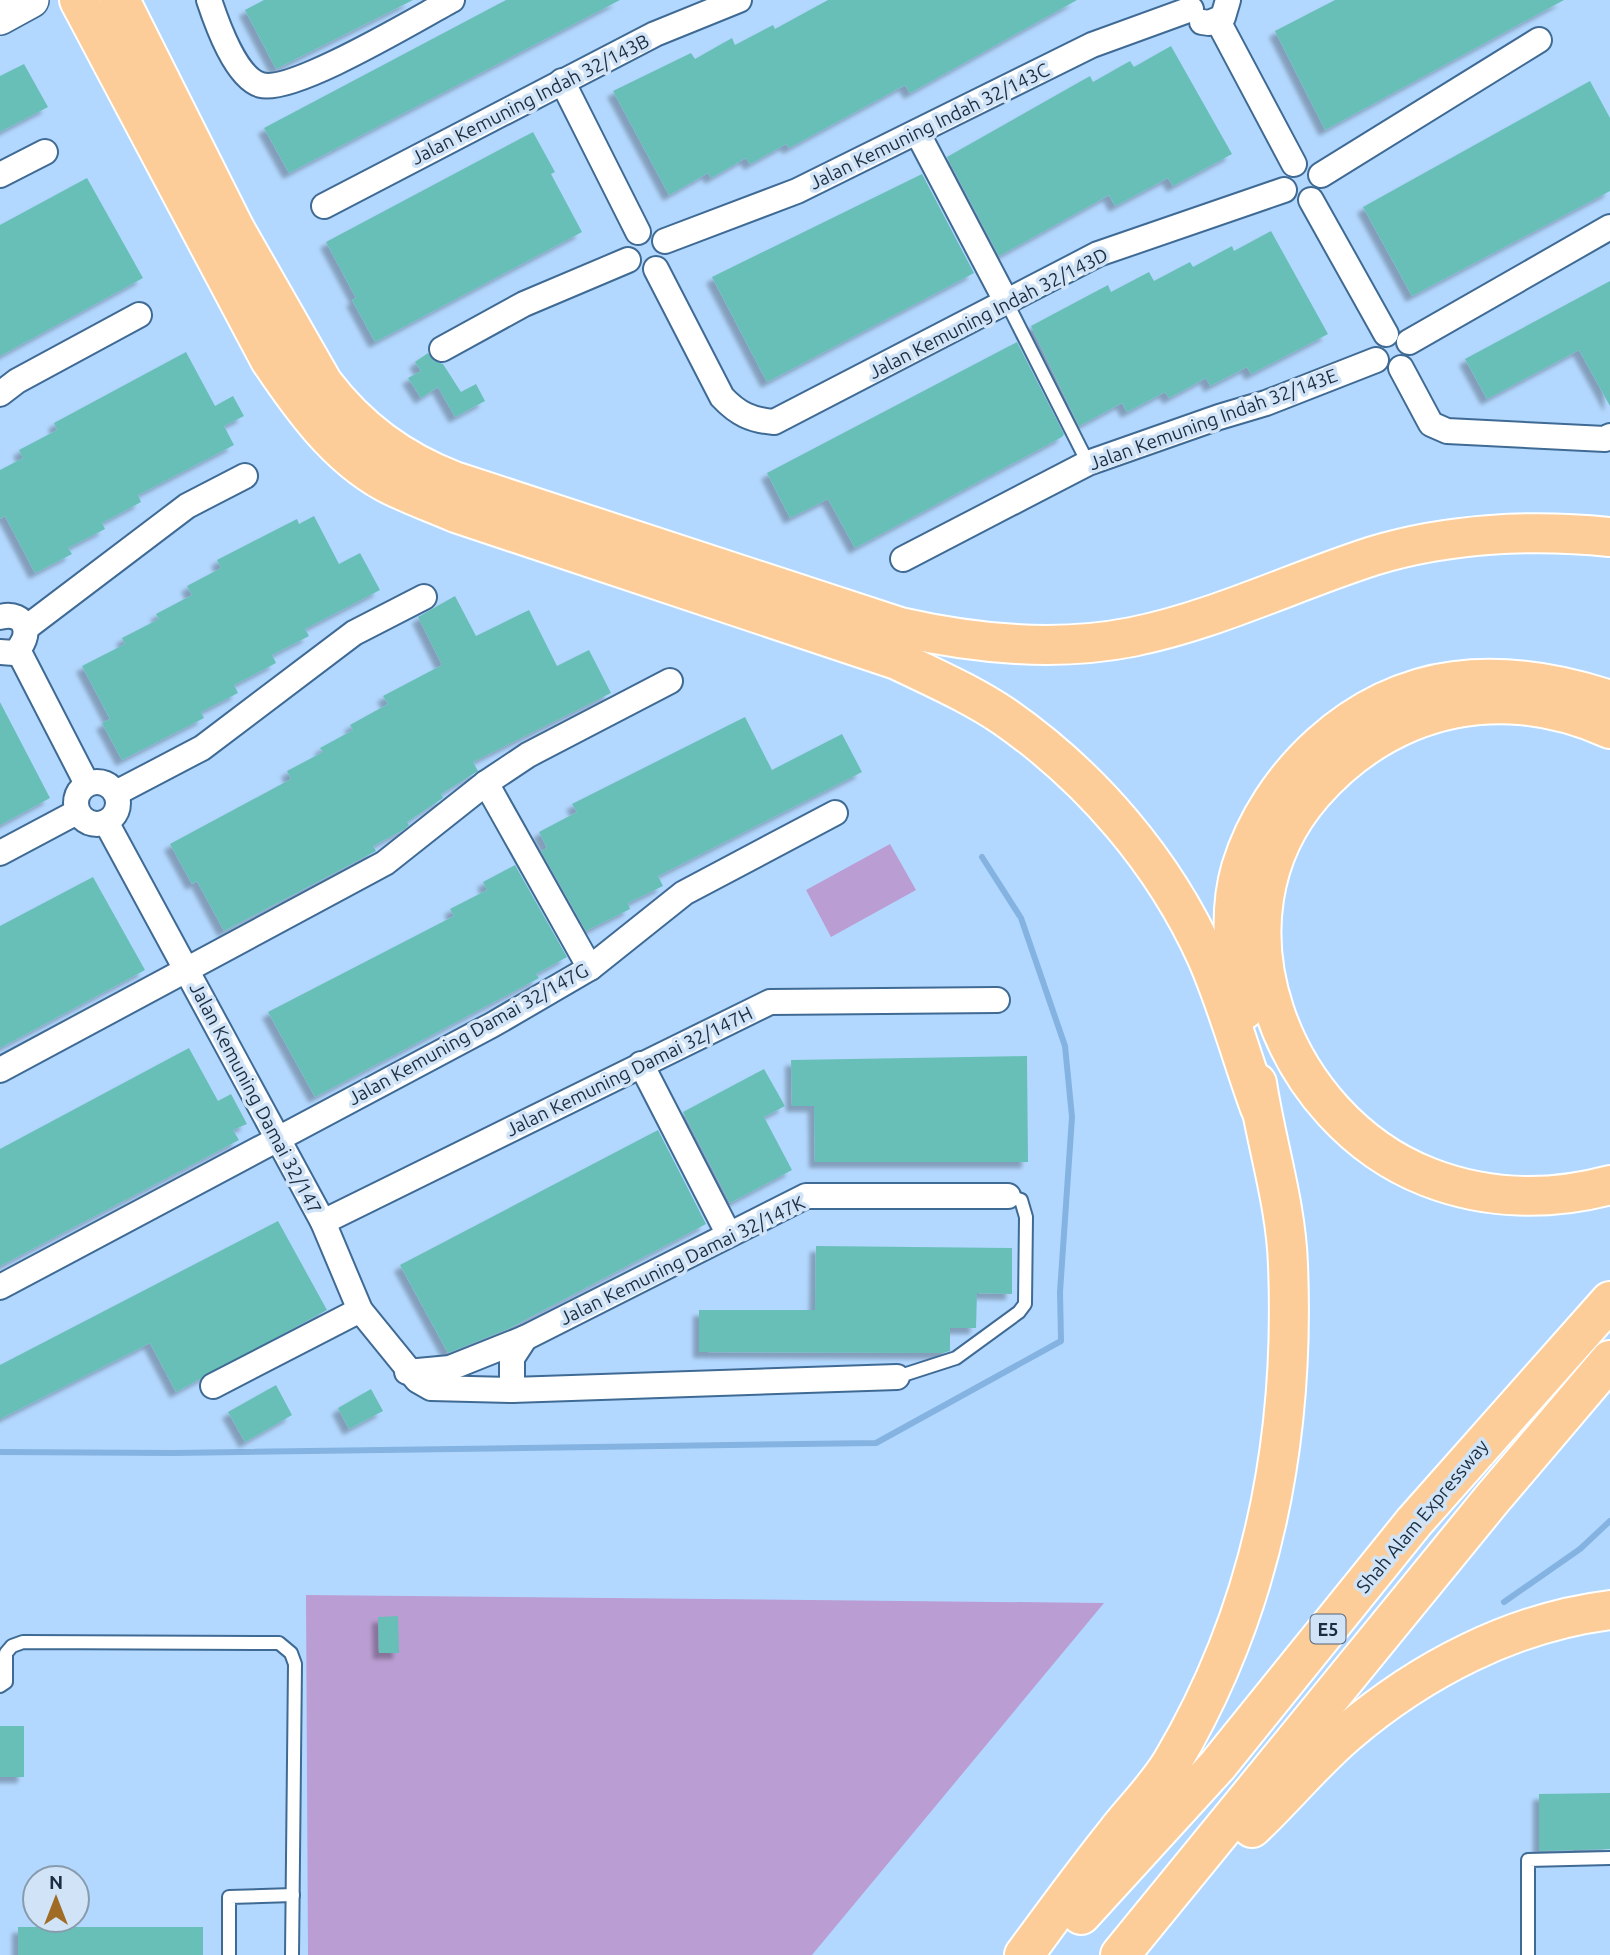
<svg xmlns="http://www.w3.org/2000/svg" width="1610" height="1955" font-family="Ubuntu,sans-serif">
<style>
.green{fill:#ba9dd2}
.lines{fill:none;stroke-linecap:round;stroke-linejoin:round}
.stream{stroke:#84b3e2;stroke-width:6}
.building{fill:#68bfb8;filter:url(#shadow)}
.lane-casing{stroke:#3f6a94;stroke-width:16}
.street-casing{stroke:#3f6a94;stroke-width:28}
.secondary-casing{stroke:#3f6a94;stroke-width:38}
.highway-casing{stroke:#fff;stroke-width:42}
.lane{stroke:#fff;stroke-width:12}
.street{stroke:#fff;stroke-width:24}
.secondary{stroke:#fff;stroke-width:35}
.highway{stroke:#fccd99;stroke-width:38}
.labels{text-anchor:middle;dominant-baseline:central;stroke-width:7;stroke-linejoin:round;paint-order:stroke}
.shield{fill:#d1e4f7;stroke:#526476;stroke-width:2}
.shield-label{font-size:18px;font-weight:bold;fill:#1b2d3f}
.street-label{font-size:19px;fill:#1b2d3f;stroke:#d1e4f7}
</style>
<defs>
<filter id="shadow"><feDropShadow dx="-6" dy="6" stdDeviation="2" flood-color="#0004"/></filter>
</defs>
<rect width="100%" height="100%" fill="#b3d8ff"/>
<!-- green -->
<g class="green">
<polygon points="890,844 916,890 831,937 806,890"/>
<polygon points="306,1595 1104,1603 812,1955 308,1955"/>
</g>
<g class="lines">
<!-- stream -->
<g class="stream">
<polyline points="0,1452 174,1453 876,1443 1061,1341 1060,1292 1072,1117 1065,1046 1021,918 982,857"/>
<polyline points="1504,1602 1580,1549 1610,1521"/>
</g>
</g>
<!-- building -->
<g class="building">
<polygon points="264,0 413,0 276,69 245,10"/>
<polygon points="506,0 620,0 289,173 264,128"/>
<polygon points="828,0 1077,0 910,93 905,85 789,148 786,144 750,164 746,158 711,178 708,173 669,195 613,91 691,53 695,59 732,38 735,45 773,25 775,29"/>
<polygon points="1335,0 1564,0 1325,130 1275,31"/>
<polygon points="1171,46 1232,154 1173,186 1168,178 1115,206 1109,195 999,256 947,157 1090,76 1093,82 1130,61 1134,67"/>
<polygon points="24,64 48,107 0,132 0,76"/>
<polygon points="1590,81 1610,118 1610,191 1412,296 1363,207"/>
<polygon points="533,132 555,172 551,174 582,232 375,342 352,300 356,298 326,242"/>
<polygon points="922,174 974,273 767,382 712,277"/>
<polygon points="87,178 143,278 0,356 0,225"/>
<polygon points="1271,231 1328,334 1251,374 1247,367 1210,386 1206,378 1169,398 1165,392 1127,412 1122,403 1079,426 1031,326 1108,285 1111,292 1149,272 1154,281 1190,262 1193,267 1232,246 1234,251"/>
<polygon points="1610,281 1610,406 1579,350 1487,399 1465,359"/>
<polygon points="1017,342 1064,434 1062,437 855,548 828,499 790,518 767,473"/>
<polygon points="186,352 215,406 233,396 244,416 224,426 234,445 138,495 141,502 102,523 105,529 68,548 72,554 35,573 5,516 0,519 0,470 23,458 19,450 57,430 54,423"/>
<polygon points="428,353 434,361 443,364 461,392 476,384 485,401 455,417 438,387 421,398 408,378 421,371 415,362"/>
<polygon points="314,516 339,564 360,553 380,590 305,629 309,636 272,655 276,663 234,685 238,693 201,712 204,718 122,760 102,723 110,719 82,666 125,644 122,638 159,619 156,614 192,595 187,586 221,568 217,560 297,519 299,524"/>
<polygon points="455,596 476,636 529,610 557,666 589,650 611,693 473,762 478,771 441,794 443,798 407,822 409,825 405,829 373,846 376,851 224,931 197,881 192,884 170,844 291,779 287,771 323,752 320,748 353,730 350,725 388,704 383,696 442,665 418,617"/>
<polygon points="0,702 50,798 0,825"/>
<polygon points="745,717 772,770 842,734 862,772 658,876 663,886 628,903 630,909 586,931 541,851 547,848 539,832 577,812 572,804"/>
<polygon points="515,865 567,957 536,974 539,978 315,1097 268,1012 454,916 450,909 487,890 483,882"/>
<polygon points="93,877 145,970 0,1048 0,926"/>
<polygon points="189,1048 218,1101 231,1094 247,1124 233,1130 239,1140 0,1266 0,1149"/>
<polygon points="1027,1056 1028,1162 815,1162 814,1106 792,1106 791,1060"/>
<polygon points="764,1069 785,1106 764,1117 792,1170 730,1203 683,1112"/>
<polygon points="658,1130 706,1224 508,1329 448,1353 400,1265"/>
<polygon points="278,1221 327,1310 176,1392 150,1343 0,1419 0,1365"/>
<polygon points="816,1246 1012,1248 1012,1294 977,1293 976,1328 950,1328 950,1351 943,1353 699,1352 699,1310 815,1310"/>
<polygon points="276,1385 292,1415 245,1442 228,1412"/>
<polygon points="371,1389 383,1411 349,1429 338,1408"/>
<polygon points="398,1616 399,1653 379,1653 378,1617"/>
<rect x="0" y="1726" width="24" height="51"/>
<polygon points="1610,1793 1610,1849 1539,1851 1539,1794"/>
<rect x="18" y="1927" width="185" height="28"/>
</g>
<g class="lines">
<!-- lane casing -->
<g class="lane-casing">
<g id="lane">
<polyline points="1006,301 1088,463"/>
<polyline points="897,1377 956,1358 1019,1312 1025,1304 1026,1217 1021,1200 1008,1196"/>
<polyline points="0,1686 6,1682 6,1653 12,1646 23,1642 279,1643 291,1653 295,1664 292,1955"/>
<polyline points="229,1955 229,1897 293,1895"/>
<polyline points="1528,1955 1528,1860 1610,1858"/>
</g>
</g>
<!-- street casing -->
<g class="street-casing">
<g id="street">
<path d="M209,0C217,24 236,78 261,85C293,94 418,18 452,0"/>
<polyline points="1218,21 1294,164"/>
<polyline points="1202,22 1209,23 1223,17 1228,0"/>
<polyline points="562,81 638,232"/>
<polyline points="917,132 1006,301"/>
<polyline points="0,175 45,152"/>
<polyline points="1321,175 1539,40"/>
<polyline points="1311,200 1386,334"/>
<polyline points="324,206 655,34 739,0"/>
<polyline points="665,241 797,191 1092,45 1191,9"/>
<path d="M656,269L722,397C738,414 751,420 774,422L1098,254L1284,190"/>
<polyline points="1409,342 1610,227"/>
<polyline points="442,349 524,304 628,260"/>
<polyline points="1401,368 1431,424 1447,431 1605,439 1610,436"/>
<polyline points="0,394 17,381 139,315"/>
<polyline points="903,559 1088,463 1219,417 1266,403 1376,360"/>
<path d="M0,617C27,610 34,637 14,653L0,652"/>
<polyline points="26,628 187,506 245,476"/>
<polyline points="18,650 87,784"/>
<circle cx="97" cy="803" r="21"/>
<polyline points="486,783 590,968"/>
<polyline points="116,793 202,748 354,633 424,597"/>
<polyline points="106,822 323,1222 360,1310 417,1380 431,1388 512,1390 897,1377"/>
<polyline points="0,853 77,812"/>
<polyline points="641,1064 728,1233"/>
<polyline points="0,1070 385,863 486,783 528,755 670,681"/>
<polyline points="323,1222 770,1002 997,1000"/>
<polyline points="0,1287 492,1025 590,968 684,893 835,813"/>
<polyline points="407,1372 450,1368 525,1338 806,1196 1008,1196"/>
<polyline points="213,1386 360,1310"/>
<polyline points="512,1390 512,1358 525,1338"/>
</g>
</g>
<!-- secondary casing -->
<g class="secondary-casing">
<polyline id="secondary" points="0,17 31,0"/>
</g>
<!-- highway casing -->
<g class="highway-casing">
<g id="highway">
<path d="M79,0L270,360C301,406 336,455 385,482C407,494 433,503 456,513L897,660C934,678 971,694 1005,717C1091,777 1164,862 1207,958C1228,1006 1242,1059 1260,1108"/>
<path d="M120,0L235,229L323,383C358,429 400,460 454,481L900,627C975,644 1056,652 1132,637C1216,620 1292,582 1373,556C1448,533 1533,529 1610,537"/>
<path d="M1610,729C1546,700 1476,695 1410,722C1372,738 1340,762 1313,793C1203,919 1282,1120 1428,1177C1487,1200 1550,1201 1610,1185"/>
<path d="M1244,1010C1234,965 1228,912 1241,868C1269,775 1356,693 1454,681C1508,674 1559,683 1610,700"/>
<path d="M1252,1828C1285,1797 1313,1762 1347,1733C1421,1670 1513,1622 1610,1610"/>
<polyline points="1081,1915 1218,1765 1414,1522 1610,1301"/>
<path d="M1024,1955C1054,1914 1084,1873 1116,1833C1134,1810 1157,1787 1172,1762C1262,1610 1295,1440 1288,1265C1286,1203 1266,1143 1257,1083"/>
<polyline points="1120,1955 1492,1499 1610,1360"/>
</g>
</g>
<!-- lane -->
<use href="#lane" class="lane"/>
<!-- street -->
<use href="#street" class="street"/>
<!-- secondary -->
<use href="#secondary" class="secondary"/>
<!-- highway -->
<use href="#highway" class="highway"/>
</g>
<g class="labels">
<!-- shield labels -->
<rect class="shield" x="1310.5" y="1614.5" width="35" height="29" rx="5"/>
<g class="shield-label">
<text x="1328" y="1629">E5</text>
</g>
<!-- street labels -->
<g class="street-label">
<text transform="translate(530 99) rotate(-27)">Jalan Kemuning Indah 32/143B</text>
<text transform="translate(929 126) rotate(-26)">Jalan Kemuning Indah 32/143C</text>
<text transform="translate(988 313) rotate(-27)">Jalan Kemuning Indah 32/143D</text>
<text transform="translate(1213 419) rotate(-20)">Jalan Kemuning Indah 32/143E</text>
<text transform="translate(468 1034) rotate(-29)">Jalan Kemuning Damai 32/147G</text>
<text transform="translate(629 1071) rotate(-26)">Jalan Kemuning Damai 32/147H</text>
<text transform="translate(256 1098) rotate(62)">Jalan Kemuning Damai 32/147</text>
<text transform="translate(682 1260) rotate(-26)">Jalan Kemuning Damai 32/147K</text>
<text transform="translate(1422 1516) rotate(-50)">Shah Alam Expressway</text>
</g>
</g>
<!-- north arrow -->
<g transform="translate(56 1899)"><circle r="33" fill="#d1e4f7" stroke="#889bad" stroke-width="2"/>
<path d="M0-5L12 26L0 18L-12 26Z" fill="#a06b24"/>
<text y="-10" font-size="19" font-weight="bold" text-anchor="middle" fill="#1b2d3f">N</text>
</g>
</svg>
